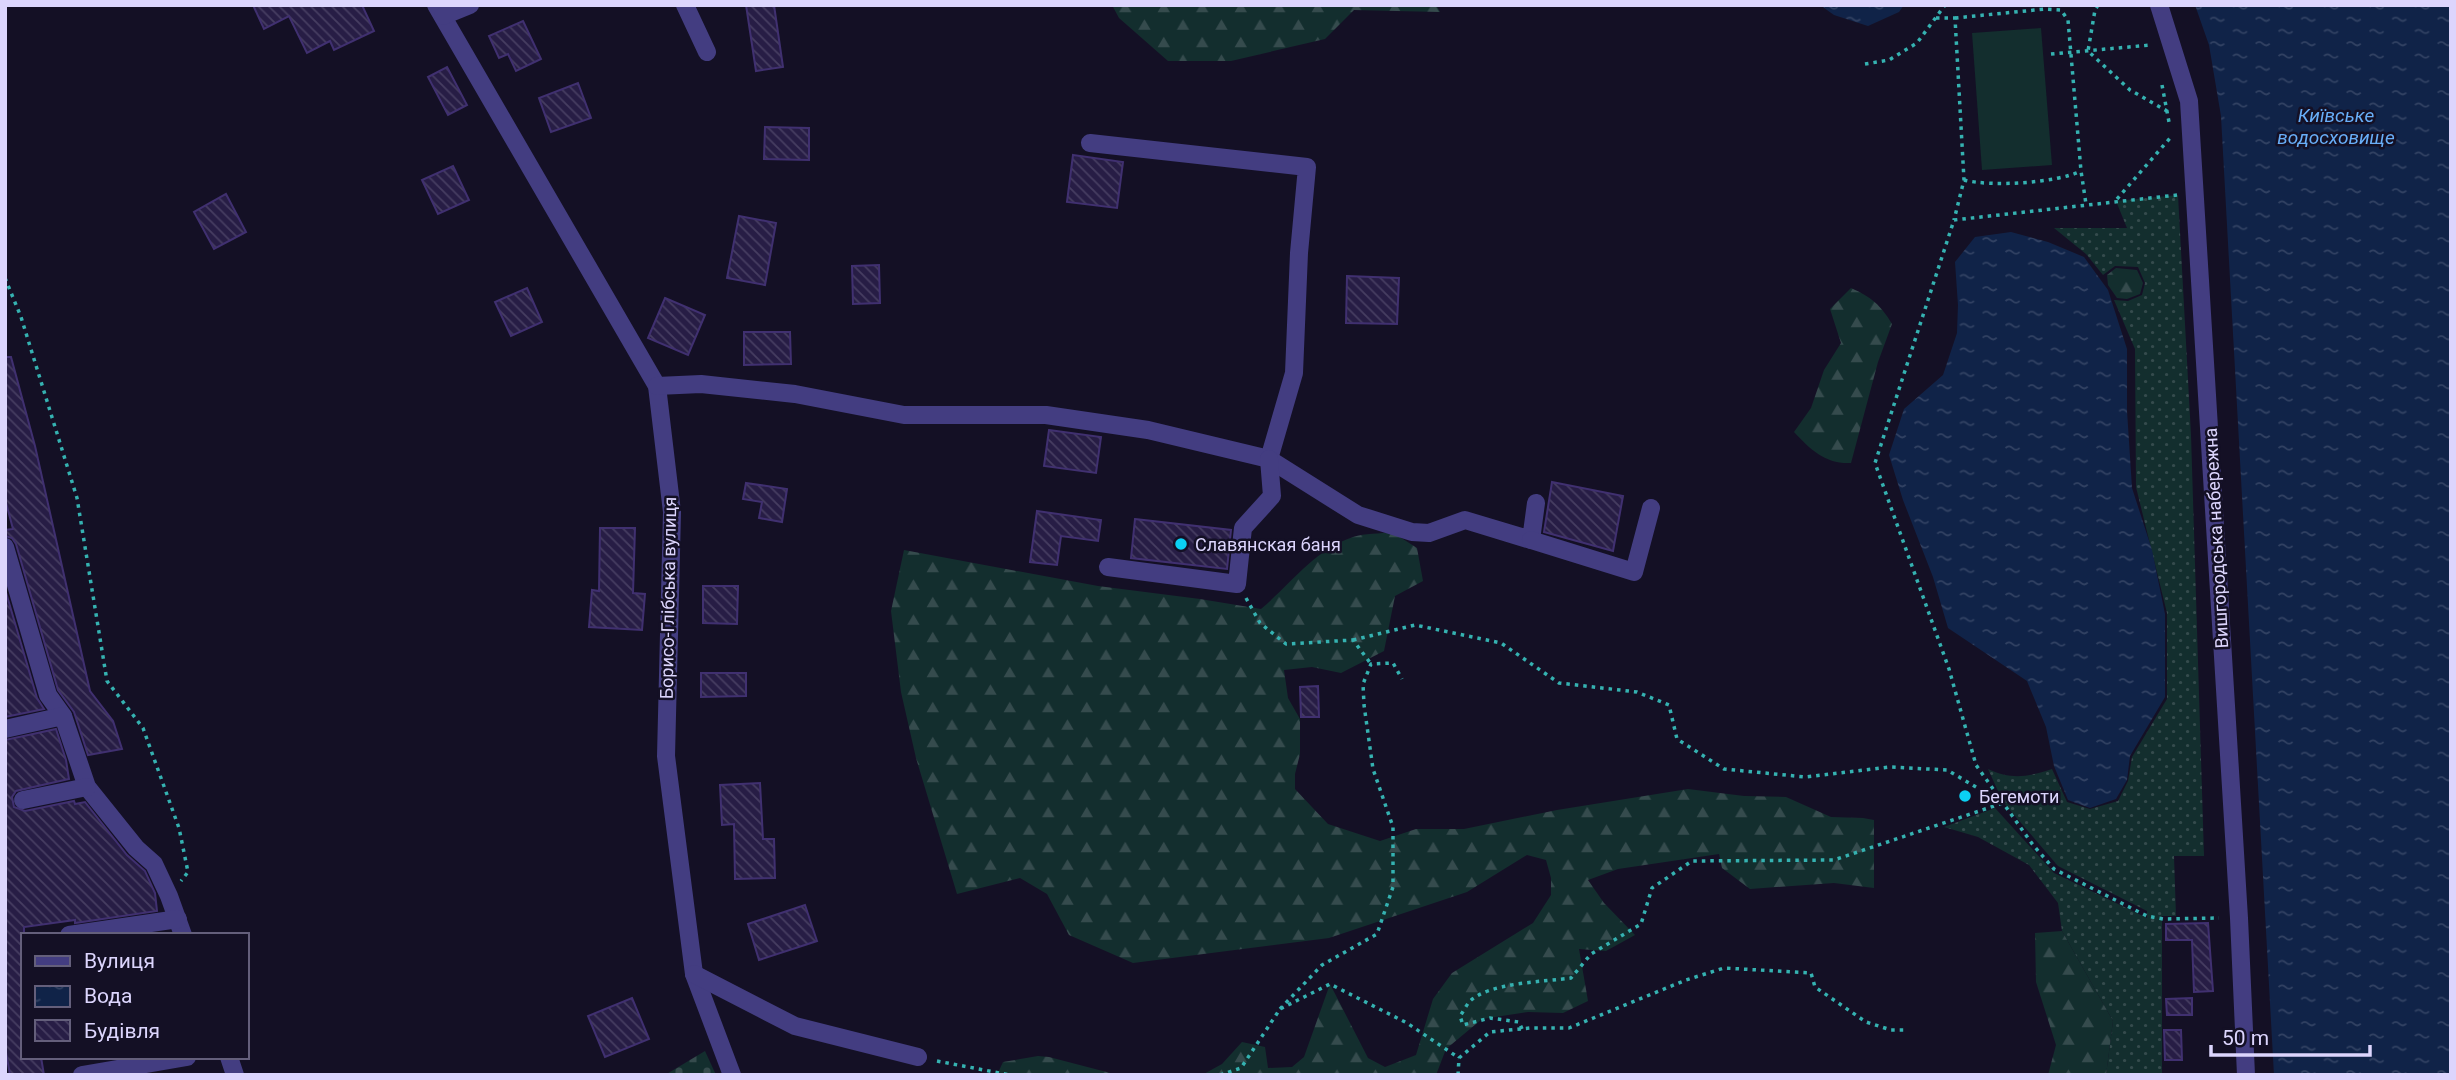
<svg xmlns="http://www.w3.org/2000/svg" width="2456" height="1080" font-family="Roboto,sans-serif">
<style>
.grass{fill:url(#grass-dots)}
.forest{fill:url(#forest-firs)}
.cemetery{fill:url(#cemetery-stones)}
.pitch{fill:#132e2e}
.water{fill:url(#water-ripples)}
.building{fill:url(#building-back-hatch);stroke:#403070;stroke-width:2}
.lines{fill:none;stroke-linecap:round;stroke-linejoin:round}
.path{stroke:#35b2b1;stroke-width:3.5;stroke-dasharray:3.5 5;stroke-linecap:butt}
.minor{stroke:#433d81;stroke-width:18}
.poi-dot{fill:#0bd0f3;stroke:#141025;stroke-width:2.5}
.labels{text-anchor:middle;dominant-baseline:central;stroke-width:5;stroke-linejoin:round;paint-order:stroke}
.street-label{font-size:18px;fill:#dcd5fd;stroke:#141025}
.poi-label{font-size:18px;fill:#dcd5fd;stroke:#141025;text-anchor:start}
.water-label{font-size:19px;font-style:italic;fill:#68aef8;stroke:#141025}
</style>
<defs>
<pattern id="grass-dots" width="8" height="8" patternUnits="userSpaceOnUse" patternTransform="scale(1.75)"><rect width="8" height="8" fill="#132e2e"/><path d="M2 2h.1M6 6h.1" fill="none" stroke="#354b4d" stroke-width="1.8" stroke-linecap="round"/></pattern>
<pattern id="forest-firs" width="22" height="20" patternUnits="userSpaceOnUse" patternTransform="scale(1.75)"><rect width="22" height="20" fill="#132e2e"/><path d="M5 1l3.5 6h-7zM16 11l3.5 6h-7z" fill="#354b4d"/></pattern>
<pattern id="cemetery-stones" width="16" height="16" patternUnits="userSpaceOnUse" patternTransform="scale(1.75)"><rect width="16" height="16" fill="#132e2e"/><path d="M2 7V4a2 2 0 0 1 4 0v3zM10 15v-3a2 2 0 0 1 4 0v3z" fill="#354b4d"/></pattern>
<pattern id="water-ripples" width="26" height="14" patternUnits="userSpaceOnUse" patternTransform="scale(1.75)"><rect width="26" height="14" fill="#102348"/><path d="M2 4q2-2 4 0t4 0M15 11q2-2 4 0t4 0" fill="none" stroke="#324263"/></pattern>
<pattern id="building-back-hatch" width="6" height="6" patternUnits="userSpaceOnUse" patternTransform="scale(1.75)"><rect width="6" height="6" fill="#271d45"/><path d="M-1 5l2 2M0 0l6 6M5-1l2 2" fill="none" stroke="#463d61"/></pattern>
</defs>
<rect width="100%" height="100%" fill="#141025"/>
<!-- grass -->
<path class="grass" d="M2178,195L2191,435L2204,856H2174L2176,916H2162V1075H2106L2113,1021L2062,931L2058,903L2029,865L1978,837L1944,827L1995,808L2054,873L2147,918V911L2058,866L2003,802L1988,769C2011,780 2028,777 2052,769L2067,802L2090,809L2118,801L2128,781L2132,757L2167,699V613L2136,487L2135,349L2114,300L2128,301L2142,295L2145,283L2138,267L2115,266L2103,275L2086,254L2054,228H2127L2116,201Z"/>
<!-- forest -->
<g class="forest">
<polygon points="1112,5 1436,5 1440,12 1354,10 1325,39 1231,61 1168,61 1119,18"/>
<polygon points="2116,268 2137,270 2143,283 2140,294 2127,299 2117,298 2108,285 2107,275"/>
<path d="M1851,288C1871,297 1881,305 1892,324L1878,362L1851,463C1825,464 1811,450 1794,432L1811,408L1824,370L1841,343L1830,309Z"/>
<path d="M1392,532L1417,548L1423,581L1395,596L1384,651L1341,673L1312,667L1284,670L1288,698L1300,719V754L1295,774V789L1328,824L1380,841L1416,829H1464L1557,810L1688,789L1744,796L1786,797L1831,817L1863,818L1874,820V888L1834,883L1750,889L1722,868L1719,854L1618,869L1588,880L1604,903L1635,935L1606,951L1579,949L1588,1001L1563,1013L1528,1012L1482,1019L1446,1049L1436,1075H1202L1222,1064L1242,1042L1265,1047L1268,1068L1292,1067L1304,1057L1330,984L1368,1058L1385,1067L1416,1055L1433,999L1452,973L1533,923L1551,895V878L1546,860L1527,855L1467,892L1329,938L1133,963L1069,935L1047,894L1020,878L957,894L916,758L901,692L891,611L904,550L1098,586L1200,599L1261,609C1293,582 1313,551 1353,537C1365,533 1380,534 1392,532Z"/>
<polygon points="2062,931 2113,1021 2106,1075 2048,1075 2056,1045 2036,982 2035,933"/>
<polygon points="1038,1056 1049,1057 1118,1075 997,1075 1003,1062"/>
</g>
<!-- cemetery -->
<polygon class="cemetery" points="705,1051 716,1075 665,1075"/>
<!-- pitch -->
<polygon class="pitch" points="2041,28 2052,165 1982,170 1972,33"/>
<!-- water -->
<g class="water">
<polygon points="1820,5 1904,5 1899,12 1868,26 1834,15"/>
<polygon points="2195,5 2451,5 2451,1075 2274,1075 2221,116 2209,45"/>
<polygon points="2011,232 2048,242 2084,257 2108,290 2127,349 2127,411 2132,488 2152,550 2165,614 2165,697 2130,756 2127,780 2116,799 2090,808 2068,800 2054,766 2046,727 2027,681 1948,628 1933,577 1903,500 1889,455 1904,409 1943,375 1957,333 1958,305 1955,262 1975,237"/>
</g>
<!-- building -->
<g class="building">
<polygon points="253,5 362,5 374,31 334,50 330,41 307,53 289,16 264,29"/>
<polygon points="746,5 774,5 783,67 756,71"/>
<polygon points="523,21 541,59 516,71 508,54 499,58 489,36"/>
<polygon points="447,67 467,105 448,115 428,77"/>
<polygon points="578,83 591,118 551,132 539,98"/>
<polygon points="765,127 809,128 809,160 764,159"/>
<polygon points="1073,155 1123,162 1117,208 1067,202"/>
<polygon points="453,166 469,200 438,214 422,180"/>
<polygon points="226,194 246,232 214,249 194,212"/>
<polygon points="739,216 776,223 765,285 727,278"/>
<polygon points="879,265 880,303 853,304 852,266"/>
<polygon points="1347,276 1399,278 1397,324 1346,323"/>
<polygon points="527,288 542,322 511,336 495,302"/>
<polygon points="665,298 705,315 688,355 648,338"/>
<polygon points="744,332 790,332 791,364 744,365"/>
<polygon points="5,357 11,357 35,446 90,691 113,721 122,749 88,755 74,712 58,690 16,544 12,538 5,536 5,530 13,529 5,499"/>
<polygon points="1049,430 1101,437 1096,473 1044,466"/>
<polygon points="1552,482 1623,496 1613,551 1544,532"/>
<polygon points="746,483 787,489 782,522 759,518 762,502 743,499"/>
<polygon points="1037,511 1101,520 1098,541 1061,536 1057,565 1030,562"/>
<polygon points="1135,519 1231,530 1227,569 1131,558"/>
<polygon points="600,528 635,528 633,593 645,594 642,630 589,627 592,590 599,591"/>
<polygon points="703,586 738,586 737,624 703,623"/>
<polygon points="5,589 37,698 44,709 5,717"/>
<polygon points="701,673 746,673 746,696 701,697"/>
<polygon points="1318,686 1319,717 1301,717 1300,687"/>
<polygon points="56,729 66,760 69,779 16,791 12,797 14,807 25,811 74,801 75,804 85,802 127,855 145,871 155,893 157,911 75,923 75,920 24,927 23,1057 41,1057 44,1075 10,1075 5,1047 5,740"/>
<polygon points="760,783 763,839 774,839 775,878 735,879 734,824 722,825 720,785"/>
<polygon points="805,905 817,941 759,960 748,924"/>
<polygon points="2208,923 2213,991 2194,992 2192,940 2166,940 2166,924"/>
<polygon points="632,998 649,1039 605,1057 588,1016"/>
<polygon points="2192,998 2192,1015 2167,1015 2166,999"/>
<polygon points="2164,1030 2181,1030 2182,1060 2165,1060"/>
</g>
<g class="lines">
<!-- path -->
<g class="path">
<polyline points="2098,5 2095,10 2088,51 2130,90 2167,111"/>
<polyline points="1936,18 1955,18 1964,180 1954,220"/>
<polyline points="1955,18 2045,9 2061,10 2068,20 2081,171 2086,204"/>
<polyline points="2051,54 2151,45"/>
<polyline points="1865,64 1889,60 1917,43 1945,5"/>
<polyline points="2162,85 2169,122"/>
<path d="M1964,180C1991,187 2057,183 2081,171"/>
<polyline points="2177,195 1954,220 1875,463 1949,669 1976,765 2033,845 2054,869 2147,916 2163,919 2219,918"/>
<polyline points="2117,199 2171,137"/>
<polyline points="5,278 21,317 77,498 107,681 143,728 179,828 188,872 181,881"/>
<polyline points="1246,598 1260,623 1286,644 1353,640 1371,664"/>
<polyline points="1353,640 1415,625 1501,643 1559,683 1637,692 1669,705 1677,739 1724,769 1805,777 1890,767 1947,770 2000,801"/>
<polyline points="1280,1009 1322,965 1377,934 1393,887 1393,827 1373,769 1364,705 1363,684 1371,664 1393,663 1402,679"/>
<path d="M1522,1029L1519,1022L1490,1018L1463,1025L1460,1016C1463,1012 1466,1006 1469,1002C1489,982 1544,982 1571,978L1591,954L1641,924L1652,888L1692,861L1834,860L2003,803"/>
<polyline points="937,1061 1010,1075"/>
<polyline points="1220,1075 1241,1068 1280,1009 1330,984 1407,1023 1459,1058"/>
<polyline points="1458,1075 1459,1058 1490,1032 1530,1028 1569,1028 1686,980 1724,968 1811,973 1815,987 1866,1022 1891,1030 1908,1030"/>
</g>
<!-- minor -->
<g class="minor">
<polyline points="436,5 657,386 672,512 666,756 694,974 732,1075"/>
<polyline points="685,5 707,52"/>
<polyline points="2159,5 2189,101 2239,918 2246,1075"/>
<polyline points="443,16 470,5"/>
<polyline points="657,386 701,384 795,394 904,415 1046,415 1148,430 1269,459 1294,373 1299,253 1307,167 1090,143"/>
<polyline points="1269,459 1358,515 1412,532 1429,533 1465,520 1531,540 1536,503"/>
<polyline points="1531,540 1634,572 1651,508"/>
<polyline points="5,547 48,695 63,716"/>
<polyline points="1108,567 1237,584 1243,528 1272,496 1269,459"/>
<polyline points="5,729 63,716 87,787 136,848 154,864 169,896 183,935"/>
<polyline points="23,800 87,787"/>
<polyline points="69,935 178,919"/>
<polyline points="694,974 795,1026 918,1057"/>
<polyline points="229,1057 235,1075"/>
<polyline points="82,1075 187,1057"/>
</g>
</g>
<!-- markers -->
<g class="poi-dot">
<circle cx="1181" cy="544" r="7"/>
<circle cx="1965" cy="796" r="7"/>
</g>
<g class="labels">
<!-- street labels -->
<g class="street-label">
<text transform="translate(2216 538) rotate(-93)">Вишгородська набережна</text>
<text transform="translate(668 598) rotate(-89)">Борисо-Глібська вулиця</text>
</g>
<!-- poi labels -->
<g class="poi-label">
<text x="1195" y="544">Славянская баня</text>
<text x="1979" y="796">Бегемоти</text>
</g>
<!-- water labels -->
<g class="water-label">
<text x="2336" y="115">Київське<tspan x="2336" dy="22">водосховище</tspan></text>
</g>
</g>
<!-- border -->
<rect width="2456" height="1080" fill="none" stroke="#dcd5fd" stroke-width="14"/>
<!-- legend -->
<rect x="21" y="933" width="228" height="126" fill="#141025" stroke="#645f7b" stroke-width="2"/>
<rect x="35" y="956" width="35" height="10" fill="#433d81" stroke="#645f7b" stroke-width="2"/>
<text x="84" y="968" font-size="21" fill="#dcd5fd">Вулиця</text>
<rect x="35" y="986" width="35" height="21" fill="url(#water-ripples)" stroke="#645f7b" stroke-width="2"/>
<text x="84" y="1003" font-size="21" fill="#dcd5fd">Вода</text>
<rect x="35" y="1020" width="35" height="21" fill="url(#building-back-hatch)" stroke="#645f7b" stroke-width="2"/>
<text x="84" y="1038" font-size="21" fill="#dcd5fd">Будівля</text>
<!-- scale -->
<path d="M2211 1045v10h159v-10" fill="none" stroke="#dcd5fd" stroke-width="3.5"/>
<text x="2222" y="1045" font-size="21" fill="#dcd5fd" stroke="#141025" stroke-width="5" paint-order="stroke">50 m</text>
</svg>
